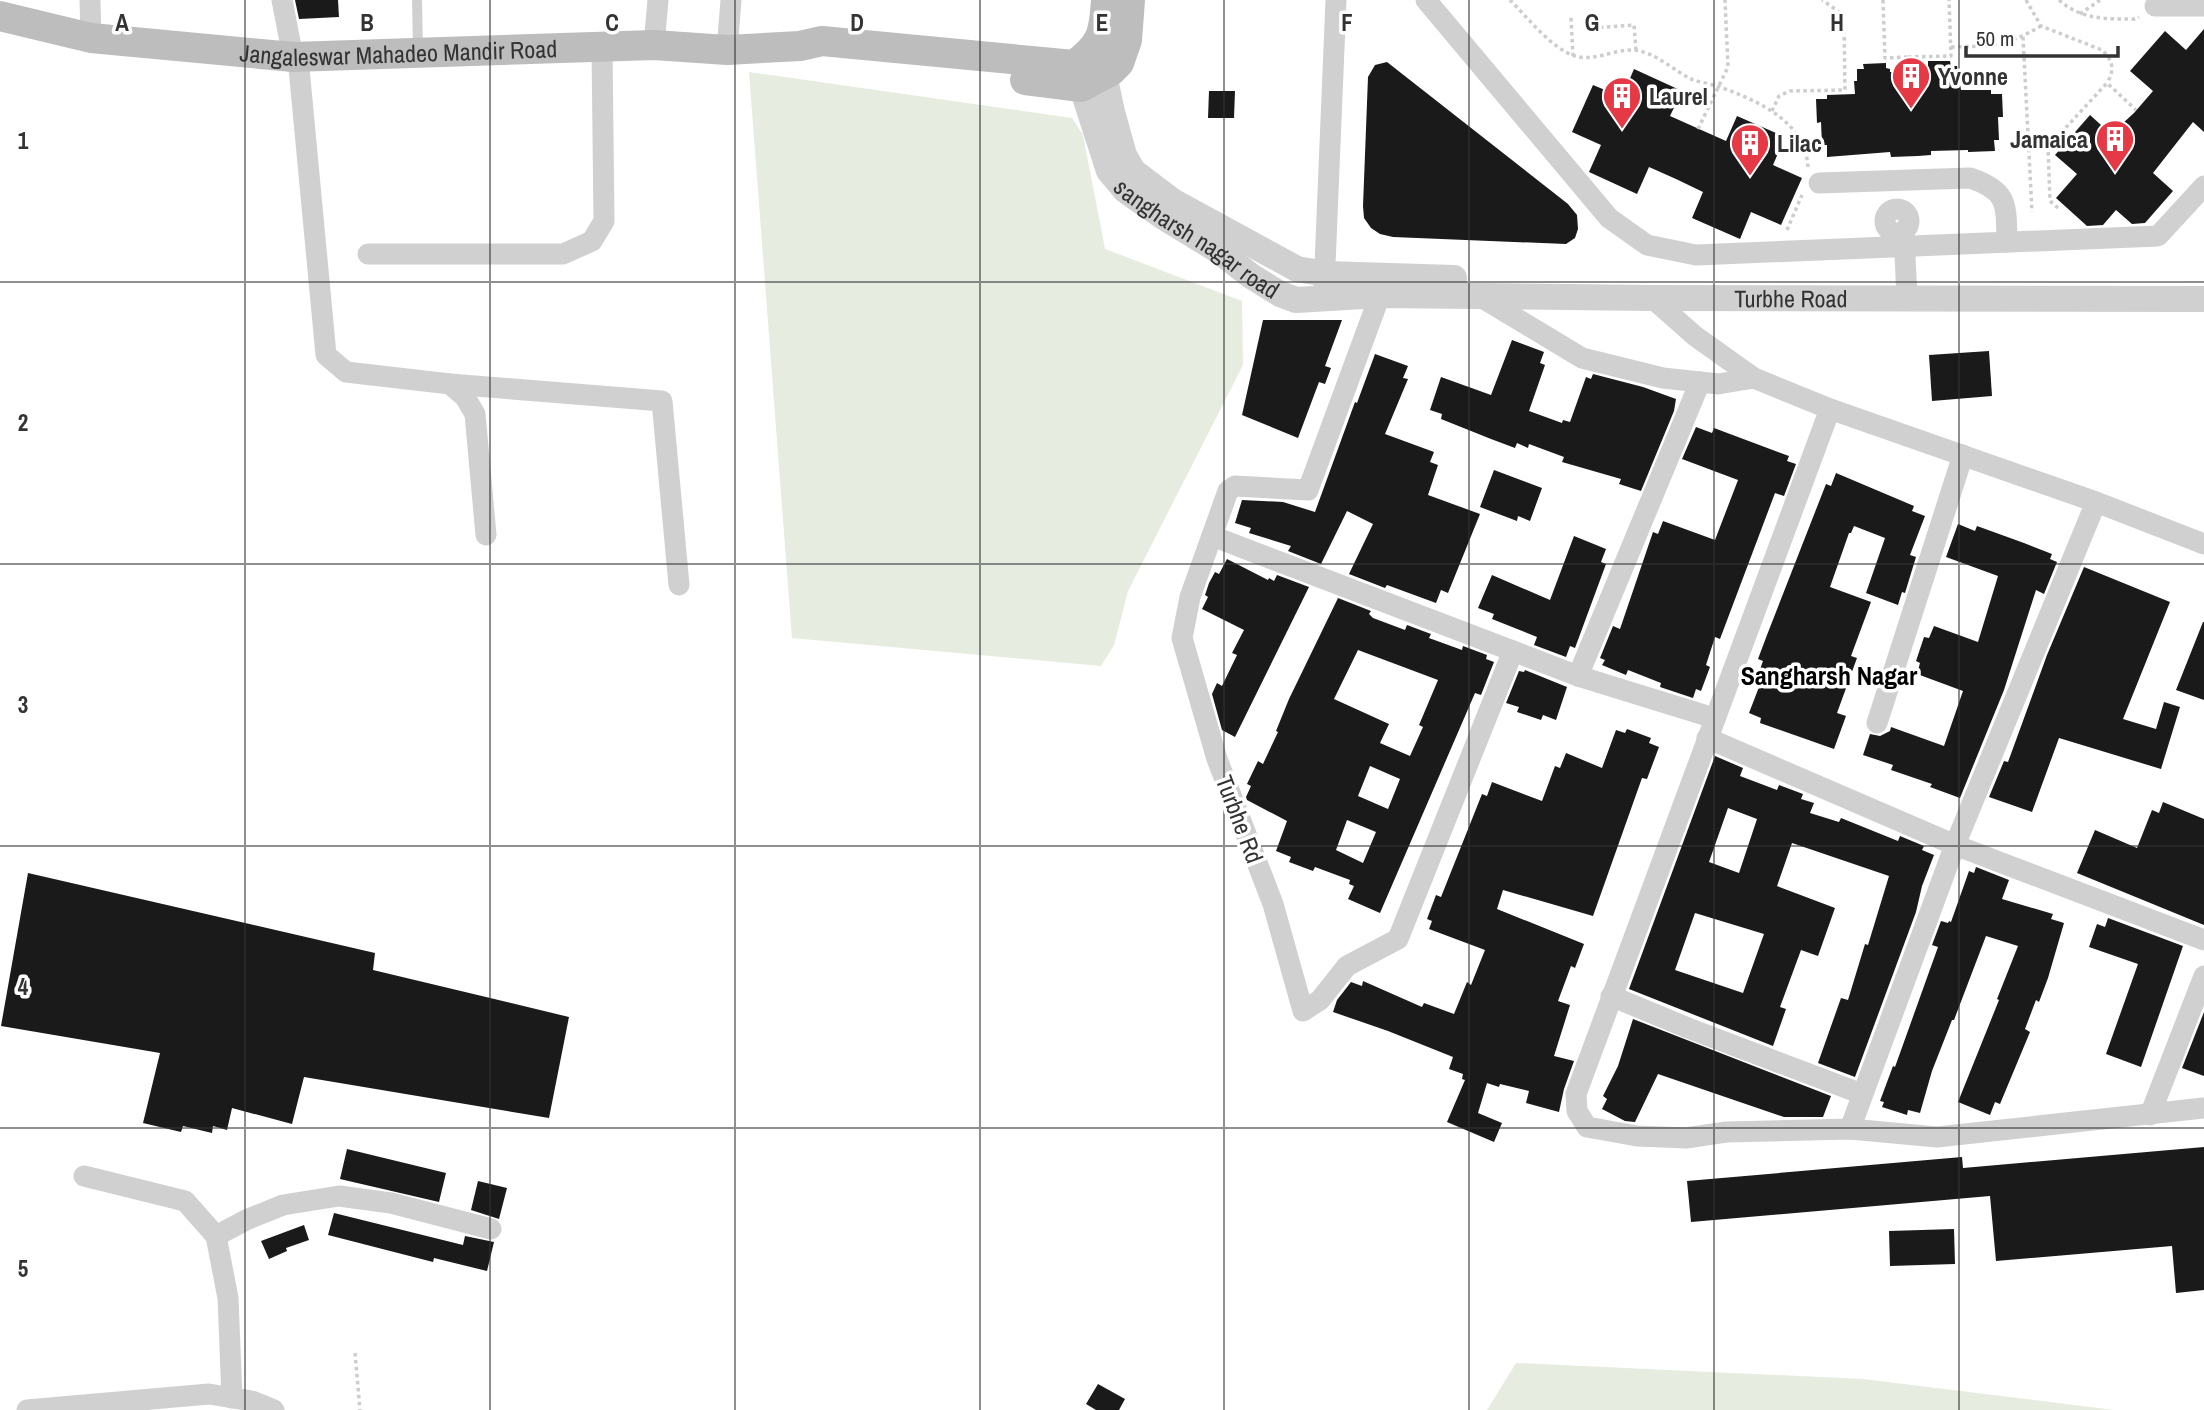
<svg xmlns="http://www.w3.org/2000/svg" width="2204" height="1410" font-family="'Archivo Narrow',sans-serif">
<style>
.green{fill:#e6ecdf}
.building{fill:#1a1a1a;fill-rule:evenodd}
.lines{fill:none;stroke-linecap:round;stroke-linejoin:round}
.path{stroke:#cdcdcd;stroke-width:3.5;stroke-dasharray:3.5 3.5;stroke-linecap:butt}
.service{stroke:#d0d0d0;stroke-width:10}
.minor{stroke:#d0d0d0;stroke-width:21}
.tertiary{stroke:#d0d0d0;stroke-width:26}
.secondary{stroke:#bdbdbd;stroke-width:30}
.grid{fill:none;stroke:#333;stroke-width:2;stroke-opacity:0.55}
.labels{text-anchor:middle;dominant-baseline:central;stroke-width:7;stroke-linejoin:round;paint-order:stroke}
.street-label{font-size:24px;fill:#333;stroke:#fff}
.poi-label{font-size:24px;font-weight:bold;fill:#333;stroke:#fff;text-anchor:start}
.neighbourhood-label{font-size:26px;font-weight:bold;fill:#000;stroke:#fff}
.grid-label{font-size:23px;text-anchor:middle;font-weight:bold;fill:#333;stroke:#fff;stroke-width:7;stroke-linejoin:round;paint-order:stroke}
</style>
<rect width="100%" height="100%" fill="#fff"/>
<!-- green -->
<g class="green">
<polygon points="749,72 1072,118 1083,135 1105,249 1242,301 1243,365 1128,591 1114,645 1101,666 792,638"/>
<polygon points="1516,1363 1863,1379 2114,1410 1487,1410"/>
</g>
<!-- building -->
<g class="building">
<polygon points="295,0 338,0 339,17 299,19"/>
<polygon points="2204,29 2204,132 2193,122 2153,173 2173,191 2145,223 2132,224 2116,210 2103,225 2087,226 2056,198 2077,174 2055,155 2090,115 2111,134 2134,113 2153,91 2130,71 2165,31 2186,50"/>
<polygon points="1928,61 1950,61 1951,66 1957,66 1961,90 1991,90 1991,94 2002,94 2003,117 1998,117 1999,140 1994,140 1995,151 1968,152 1968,150 1931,151 1931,155 1918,156 1891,157 1890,152 1827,157 1827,145 1822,145 1821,122 1817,123 1816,99 1827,99 1827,95 1855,94 1854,81 1857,81 1857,69 1864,69 1863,64 1886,63 1886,68 1890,69 1890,72 1925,71 1924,67 1928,67"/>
<polygon points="1387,62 1568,204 1577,215 1578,229 1575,238 1566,244 1393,237 1380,234 1371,228 1364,218 1363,206 1368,77 1375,65"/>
<polygon points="1634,69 1682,91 1670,116 1726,141 1737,116 1785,137 1773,165 1802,178 1781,225 1751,212 1740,239 1692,218 1703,192 1676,179 1649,167 1637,194 1589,172 1601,145 1572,132 1593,85 1622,97"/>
<polygon points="1209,91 1235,91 1234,118 1208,118"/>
<polygon points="1263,320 1342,320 1325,366 1331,368 1325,384 1319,382 1298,438 1242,415"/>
<polygon points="1512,340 1544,352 1540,363 1545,365 1529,411 1562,423 1563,420 1570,422 1586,377 1591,379 1593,374 1643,387 1676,399 1674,411 1641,491 1619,484 1621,479 1562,462 1564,457 1529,444 1528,448 1517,443 1515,448 1491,439 1441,419 1442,414 1430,410 1441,377 1491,395"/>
<polygon points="1989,351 1992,396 1932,401 1929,355"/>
<polygon points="1375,354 1408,366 1403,378 1408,379 1385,434 1434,452 1430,462 1438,465 1428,495 1480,514 1448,593 1441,590 1436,603 1387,585 1385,588 1349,574 1373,524 1347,511 1321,564 1288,551 1291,546 1249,533 1251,528 1235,523 1242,500 1283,502 1315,512 1355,402 1357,403"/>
<polygon points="1696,427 1712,433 1714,428 1789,456 1787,461 1796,464 1784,496 1775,493 1720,639 1715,637 1706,665 1710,667 1701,691 1696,689 1693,698 1660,687 1661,683 1628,670 1626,675 1602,665 1605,660 1600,658 1613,626 1620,629 1653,532 1658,534 1663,521 1715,540 1738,480 1682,459"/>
<polygon points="1494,470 1542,488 1530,521 1518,516 1517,521 1480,507"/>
<polygon points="1836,473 1914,506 1912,511 1925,516 1910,555 1916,557 1905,593 1902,592 1898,605 1866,593 1885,538 1854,526 1851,533 1849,533 1830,587 1871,602 1851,656 1857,658 1837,713 1846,716 1834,749 1760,723 1761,718 1749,713 1764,674 1759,672 1763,661 1758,659 1767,635 1826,484 1831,486"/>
<polygon points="1958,524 1975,531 1977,526 2024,543 2052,554 2050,559 2057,562 2044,594 2036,590 2004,690 1960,798 1930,787 1932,784 1891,770 1893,765 1863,755 1870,734 1880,736 1890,731 1891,727 1944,746 1963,691 1917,674 1920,663 1916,661 1924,637 1929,638 1934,626 1978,642 1998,576 1946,557"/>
<polygon points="1574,536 1606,549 1601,562 1606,564 1575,648 1570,646 1566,657 1534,645 1537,637 1492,619 1494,614 1478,608 1492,575 1550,600"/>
<polygon points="1227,559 1268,580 1269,578 1274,581 1277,575 1309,587 1235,737 1222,730 1212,694 1217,683 1222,686 1237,655 1232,653 1244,630 1202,609 1208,597 1205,595 1209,583 1215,572 1219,574"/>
<polygon points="2084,567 2170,602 2123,719 2156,729 2164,702 2180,707 2161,769 2059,738 2032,812 1989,797 2004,761 2008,762 2047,655"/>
<path d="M1338,598L1371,611L1369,614L1373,618L1405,630L1407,625L1431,634L1429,638L1462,650L1463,646L1487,655L1486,659L1494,662L1481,695L1475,693L1380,913L1348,899L1354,886L1349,884L1350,880L1315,867L1313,871L1289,862L1291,857L1276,851L1287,821L1247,800L1246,797L1251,786L1247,784L1258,761L1263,764L1278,732L1276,731L1289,699ZM1358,650L1438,680L1419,725L1423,727L1410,756L1380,743L1389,724L1334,699ZM1370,766L1400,779L1388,809L1358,796ZM1347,820L1376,832L1363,863L1336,850Z"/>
<polygon points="2203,622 2204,622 2204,700 2176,690"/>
<polygon points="1525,670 1567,687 1556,720 1543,715 1541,720 1517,712 1519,707 1506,703 1519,671 1524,672"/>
<polygon points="1627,729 1651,738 1649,743 1659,747 1647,779 1642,778 1593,916 1503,890 1497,909 1584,944 1575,968 1571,966 1558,1001 1570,1005 1554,1056 1574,1061 1564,1089 1559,1112 1526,1103 1529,1091 1500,1084 1499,1087 1487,1083 1478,1113 1502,1123 1494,1142 1447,1122 1465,1080 1462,1079 1463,1074 1449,1069 1453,1057 1388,1031 1333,1012 1337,1000 1351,982 1362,986 1363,981 1422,1007 1424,1003 1454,1014 1467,982 1471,985 1485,950 1429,929 1432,921 1427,919 1436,895 1441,897 1482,794 1487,796 1492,782 1542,801 1555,766 1560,768 1566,753 1602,768 1616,730 1625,733"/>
<path d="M1715,756L1743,768L1740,776L1777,790L1779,785L1803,794L1801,799L1814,803L1810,813L1839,822L1841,818L1898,841L1900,836L1924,846L1922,850L1934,855L1922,886L1916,912L1855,1077L1818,1063L1841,998L1848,1000L1865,944L1868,945L1889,876L1792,843L1777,886L1835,908L1818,956L1801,950L1780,1007L1786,1009L1773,1046L1629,989ZM1728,808L1757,819L1739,873L1709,862ZM1695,913L1764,934L1743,993L1675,970Z"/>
<polygon points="2163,802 2204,819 2204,925 2077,873 2095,830 2137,848 2152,810 2159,813"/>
<polygon points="1976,867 2009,880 2002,899 2053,914 2051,919 2064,923 2048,978 2039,1002 2036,1000 2025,1029 2030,1032 2000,1104 1995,1102 1990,1115 1958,1102 1999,1000 1997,999 2018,946 1986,936 1954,1020 1952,1020 1932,1071 1920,1113 1908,1110 1907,1115 1882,1107 1884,1102 1880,1101 1893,1066 1895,1067 1938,947 1932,945 1941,921 1948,923 1949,921 1951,922 1969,871 1974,873"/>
<polygon points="28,873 375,953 373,970 569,1017 549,1118 304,1077 292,1124 232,1108 227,1130 213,1126 212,1133 183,1126 181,1132 143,1123 160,1053 1,1026"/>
<polygon points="2108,918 2183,946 2141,1067 2106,1054 2138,964 2089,947 2097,924 2105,927"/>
<polygon points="2204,1012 2204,1076 2182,1068"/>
<polygon points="1633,1019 1831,1096 1823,1117 1784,1117 1658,1074 1635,1122 1625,1121 1602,1109 1607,1099 1603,1096 1618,1066"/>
<polygon points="2204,1147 2204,1290 2176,1293 2172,1246 1996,1261 1990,1196 1691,1222 1687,1181 1962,1157 1963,1168"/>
<polygon points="347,1149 446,1173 439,1202 340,1179"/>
<polygon points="478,1181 507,1188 499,1219 471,1210"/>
<polygon points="334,1213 463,1245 465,1236 494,1242 487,1271 434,1258 433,1262 328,1235"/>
<polygon points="304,1225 309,1240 286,1248 287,1251 269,1259 261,1241"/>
<polygon points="1954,1229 1955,1264 1890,1266 1889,1231"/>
<polygon points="1098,1384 1125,1399 1119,1410 1096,1410 1086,1404"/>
</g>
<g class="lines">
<!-- path -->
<g class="path">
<path d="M1510,0C1527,17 1552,49 1575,56C1593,62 1615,49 1634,50C1655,52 1673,70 1691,79C1699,82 1709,84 1717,86C1756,100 1805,120 1808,167"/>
<polyline points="1883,0 1885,58 1908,57"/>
<path d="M2026,0L2041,26L2102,50C2113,60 2115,70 2107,83"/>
<path d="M2059,0C2081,20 2107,19 2135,19L2139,17"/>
<polyline points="1593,12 1595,28 1634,25 1636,50"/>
<polyline points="2080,14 2100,0"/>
<polyline points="1571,18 1573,56"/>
<polyline points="2023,37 2032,212"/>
<path d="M1951,47C1991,46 2005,47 2041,26"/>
<polyline points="1908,71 1908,57 1951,56 1949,0"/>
<polyline points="1772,111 1779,96 1790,91 1845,90 1844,24 1838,11 1822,0"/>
<polyline points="1698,129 1728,67 1725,0"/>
<polyline points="2058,208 2050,201 2048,147 2107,83 2136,110"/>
<polyline points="1787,230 1802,195"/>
<polyline points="355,1353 360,1410"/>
</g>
<!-- service -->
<polyline class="service" points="417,0 418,51"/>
<!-- minor -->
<g class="minor">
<polyline points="90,0 91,38"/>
<polyline points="282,0 293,57 299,68 326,355 346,372 450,384 465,397 475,414 486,535"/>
<polyline points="1426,0 1609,218 1647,245 1696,255 2158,236 2204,186"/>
<polyline points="2155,6 2204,6"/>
<polyline points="654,45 658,0"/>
<polyline points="727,50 731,0"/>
<path d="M1819,183L1970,178C2009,191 2006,205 2007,242"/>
<circle cx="1897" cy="221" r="12"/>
<polyline points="1904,234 1907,298"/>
<polyline points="368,254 563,254 592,241 604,221 602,48"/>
<polyline points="1324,289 1336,0"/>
<polyline points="1380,295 1308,490 1235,486 1228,491 1190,597 1182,638 1217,759 1273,904 1303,1011 1320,1000 1347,966 1398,939 1513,651"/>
<polyline points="1479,296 1582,358 1663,378 1718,384 1754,378"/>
<polyline points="1652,298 1695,336 1754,378 1830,409 2096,502 2204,544"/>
<polyline points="450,384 662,401 679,585"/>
<polyline points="1830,409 1576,1094 1577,1111 1587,1127 1637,1136 1686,1138 1726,1132 1850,1129 1937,1137 2204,1108"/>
<polyline points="1212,536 1578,676 1714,718"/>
<polyline points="1578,676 1700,382"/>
<polyline points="1877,723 1963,455"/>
<polyline points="1707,738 1955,845 2204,940"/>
<polyline points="1611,996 1688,1028 1862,1094"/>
<polyline points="2150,1115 2204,976"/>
<polyline points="1850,1129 1955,845 2096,502"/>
<polyline points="84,1176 185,1201 216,1236 228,1298 232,1398"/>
<polyline points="216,1236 246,1220 283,1205 339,1196 391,1203 491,1229"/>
<polyline points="27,1410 209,1394 252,1401 274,1410"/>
</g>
<!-- tertiary -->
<g class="tertiary">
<polyline points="1100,56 1112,112 1124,155 1133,171 1174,202 1297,269 1326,274 1454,278"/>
<path id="s1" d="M1076,69L1109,171L1125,190L1165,218L1219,251L1251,276L1280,294L1296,300L1380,295L1652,298L2204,299"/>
</g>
<!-- secondary -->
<g class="secondary">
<path id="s2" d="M0,16L91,38L293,57L654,45L727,50L800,46L822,41L1074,65C1102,45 1104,33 1106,0"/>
<polyline points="1025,80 1081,87 1111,71 1119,63 1127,40 1130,0"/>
</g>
</g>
<!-- grid -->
<path class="grid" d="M245,0V1410M490,0V1410M735,0V1410M980,0V1410M1224,0V1410M1469,0V1410M1714,0V1410M1959,0V1410M0,282H2204M0,564H2204M0,846H2204M0,1128H2204"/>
<!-- icons -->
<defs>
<g id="building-pin" transform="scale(2.0125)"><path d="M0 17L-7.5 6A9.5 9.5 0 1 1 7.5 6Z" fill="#e63946" stroke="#fff"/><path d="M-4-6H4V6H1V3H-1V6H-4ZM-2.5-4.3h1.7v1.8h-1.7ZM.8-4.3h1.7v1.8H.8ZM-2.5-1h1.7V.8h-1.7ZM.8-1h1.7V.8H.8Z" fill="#fff"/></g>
</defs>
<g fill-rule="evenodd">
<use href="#building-pin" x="1911" y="76"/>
<use href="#building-pin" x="1622" y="96"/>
<use href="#building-pin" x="2115" y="139"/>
<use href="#building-pin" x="1750" y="143"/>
</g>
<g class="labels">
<!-- street labels -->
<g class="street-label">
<text stroke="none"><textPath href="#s2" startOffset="402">Jangaleswar Mahadeo Mandir Road</textPath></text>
<text stroke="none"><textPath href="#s1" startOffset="219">sangharsh nagar road</textPath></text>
<text stroke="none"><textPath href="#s1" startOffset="831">Turbhe Road</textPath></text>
<text transform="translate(1240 819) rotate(69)">Turbhe Rd</text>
</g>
<!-- poi labels -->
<g class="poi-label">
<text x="1938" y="76">Yvonne</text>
<text x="1649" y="96">Laurel</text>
<text x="2088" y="139" text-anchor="end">Jamaica</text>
<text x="1777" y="143">Lilac</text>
</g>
<!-- neighbourhood labels -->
<g class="neighbourhood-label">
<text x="1829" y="675">Sangharsh Nagar</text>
</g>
</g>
<g class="grid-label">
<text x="122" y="31">A</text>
<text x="367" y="31">B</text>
<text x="612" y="31">C</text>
<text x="857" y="31">D</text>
<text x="1102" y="31">E</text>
<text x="1347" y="31">F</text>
<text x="1592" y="31">G</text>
<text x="1837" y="31">H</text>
<text x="23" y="149">1</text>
<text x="23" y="431">2</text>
<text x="23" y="713">3</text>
<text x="23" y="995">4</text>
<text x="23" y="1277">5</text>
</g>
<!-- scale -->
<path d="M1966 46v10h152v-10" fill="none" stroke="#333333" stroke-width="3.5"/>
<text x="1976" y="46" font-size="21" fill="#333333" stroke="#ffffff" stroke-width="5" paint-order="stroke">50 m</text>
</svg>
